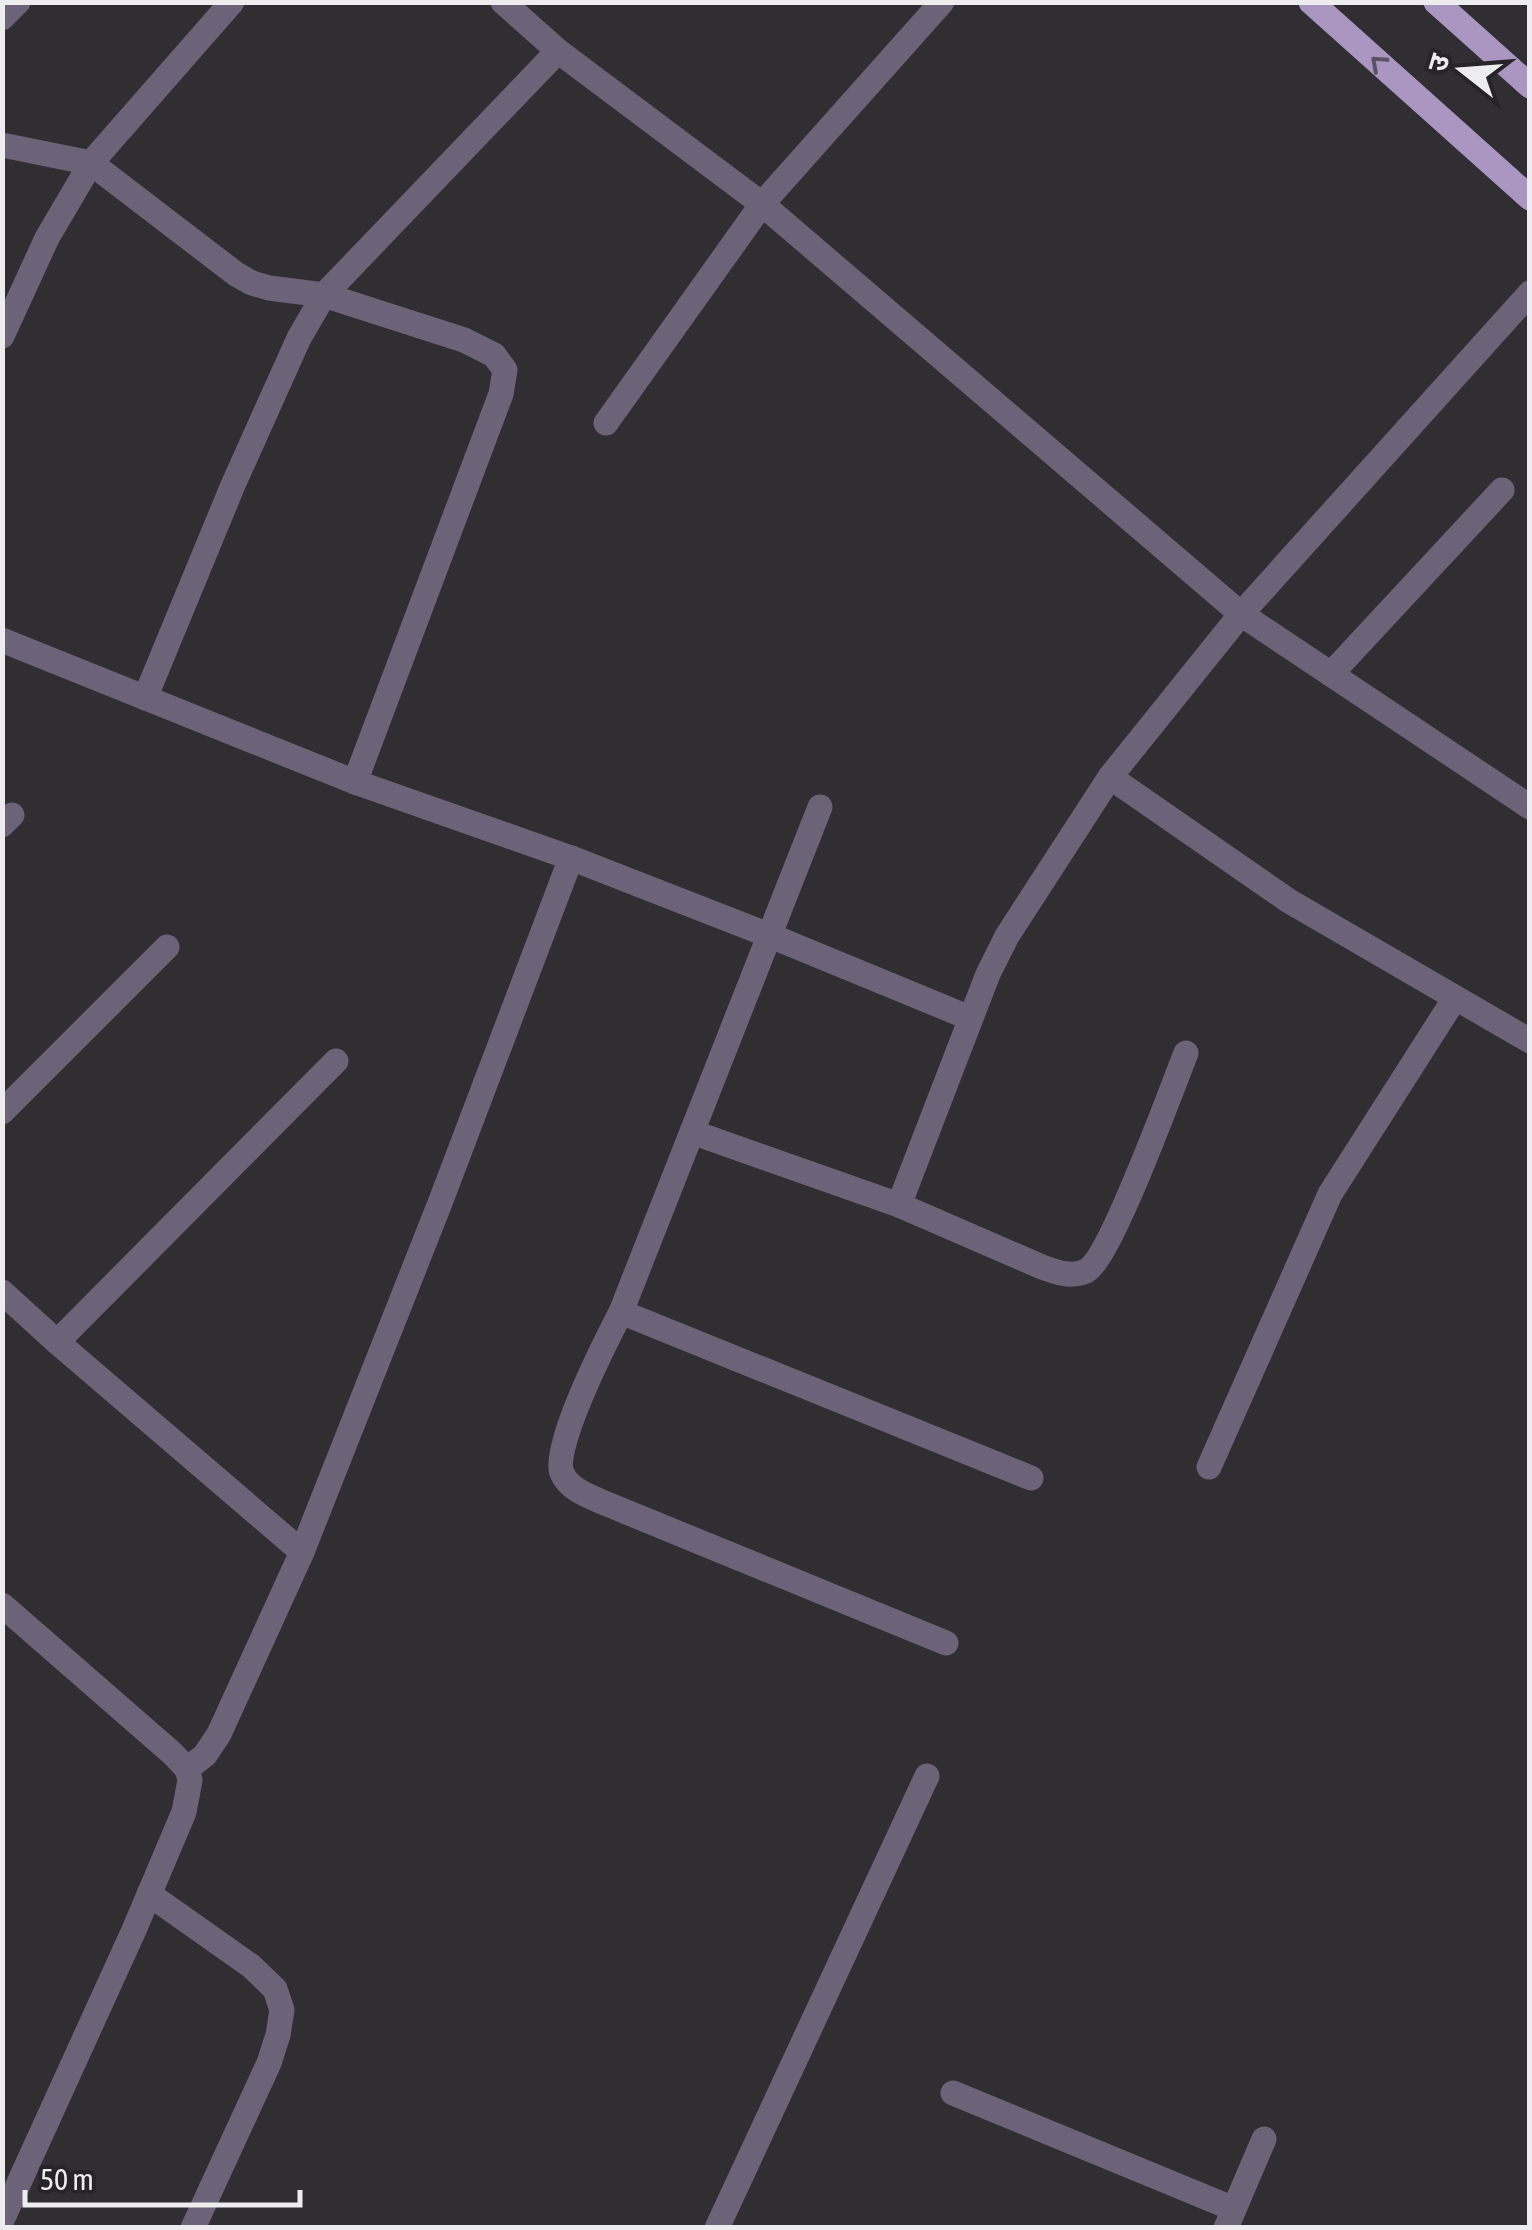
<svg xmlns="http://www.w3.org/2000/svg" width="1532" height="2230" font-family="'Asap Condensed','Noto Sans Devanagari',sans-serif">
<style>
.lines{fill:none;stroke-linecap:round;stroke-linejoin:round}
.minor{stroke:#6d6379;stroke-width:25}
.major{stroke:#ab96c2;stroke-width:25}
.oneway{stroke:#5b5266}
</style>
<rect width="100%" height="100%" fill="#302e32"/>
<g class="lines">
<!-- minor -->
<g class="minor">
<polyline points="503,2 558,51 762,204 1241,614 1530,807"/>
<polyline points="2,18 18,2"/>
<polyline points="2,145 91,163 236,274 252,283 269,288 324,295 464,340 494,355 505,370 501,394 355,782"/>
<polyline points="2,336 47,238 91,163 232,2"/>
<polyline points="606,423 762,204 942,2"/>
<polyline points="2,640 355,782 571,858 771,936 970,1018"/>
<polyline points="1331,674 1502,490"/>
<polyline points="145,698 233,485 299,338 324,295 558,51"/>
<polyline points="1110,777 1289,901 1530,1041"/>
<path d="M820,807L621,1312C607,1339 551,1448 562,1473C569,1490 591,1497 607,1504L946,1643"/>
<polyline points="2,825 12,815"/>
<polyline points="2,1112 167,947"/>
<path d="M692,1132L899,1205L1042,1267C1056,1272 1071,1278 1086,1271C1110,1259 1172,1088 1186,1053"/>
<polyline points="899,1205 988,974 1007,936 1110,777 1241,614 1530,293"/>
<polyline points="2,1292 57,1342 302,1552"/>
<polyline points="621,1312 1031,1478"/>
<polyline points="57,1342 336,1061"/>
<polyline points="1209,1467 1330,1194 1455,998"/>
<polyline points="2,1605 173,1754 187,1769 190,1780 184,1812 134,1930 2,2220"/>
<polyline points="187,1769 205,1755 219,1734 302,1552 440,1203 571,858"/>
<polyline points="149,1894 251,1966 275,1989 282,2010 278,2035 269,2063 193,2228"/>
<polyline points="953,2093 1234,2209"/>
<polyline points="717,2228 927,1776"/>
<polyline points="1226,2228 1264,2139"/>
</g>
<!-- major -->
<g class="major">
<polyline points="1311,2 1530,198"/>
<polyline points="1436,2 1530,86"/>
</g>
</g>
<!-- one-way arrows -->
<defs><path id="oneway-chevron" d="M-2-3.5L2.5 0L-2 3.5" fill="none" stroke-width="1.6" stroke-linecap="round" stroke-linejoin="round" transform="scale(2.5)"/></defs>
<use class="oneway" href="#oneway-chevron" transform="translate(1378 63) rotate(-138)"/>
<!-- border -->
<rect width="1532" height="2230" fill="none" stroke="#edecee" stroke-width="10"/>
<!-- north arrow -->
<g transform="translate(1462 70) rotate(287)" stroke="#262428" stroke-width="8" paint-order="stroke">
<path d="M0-8L18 38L0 25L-18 38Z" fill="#edecee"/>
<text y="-15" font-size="28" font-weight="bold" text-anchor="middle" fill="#edecee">उ</text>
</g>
<!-- scale -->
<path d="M25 2190v15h275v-15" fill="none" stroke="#edecee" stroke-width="5"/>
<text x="40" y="2190" font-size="30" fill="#edecee" stroke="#262428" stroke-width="8" paint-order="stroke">50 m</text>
</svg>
